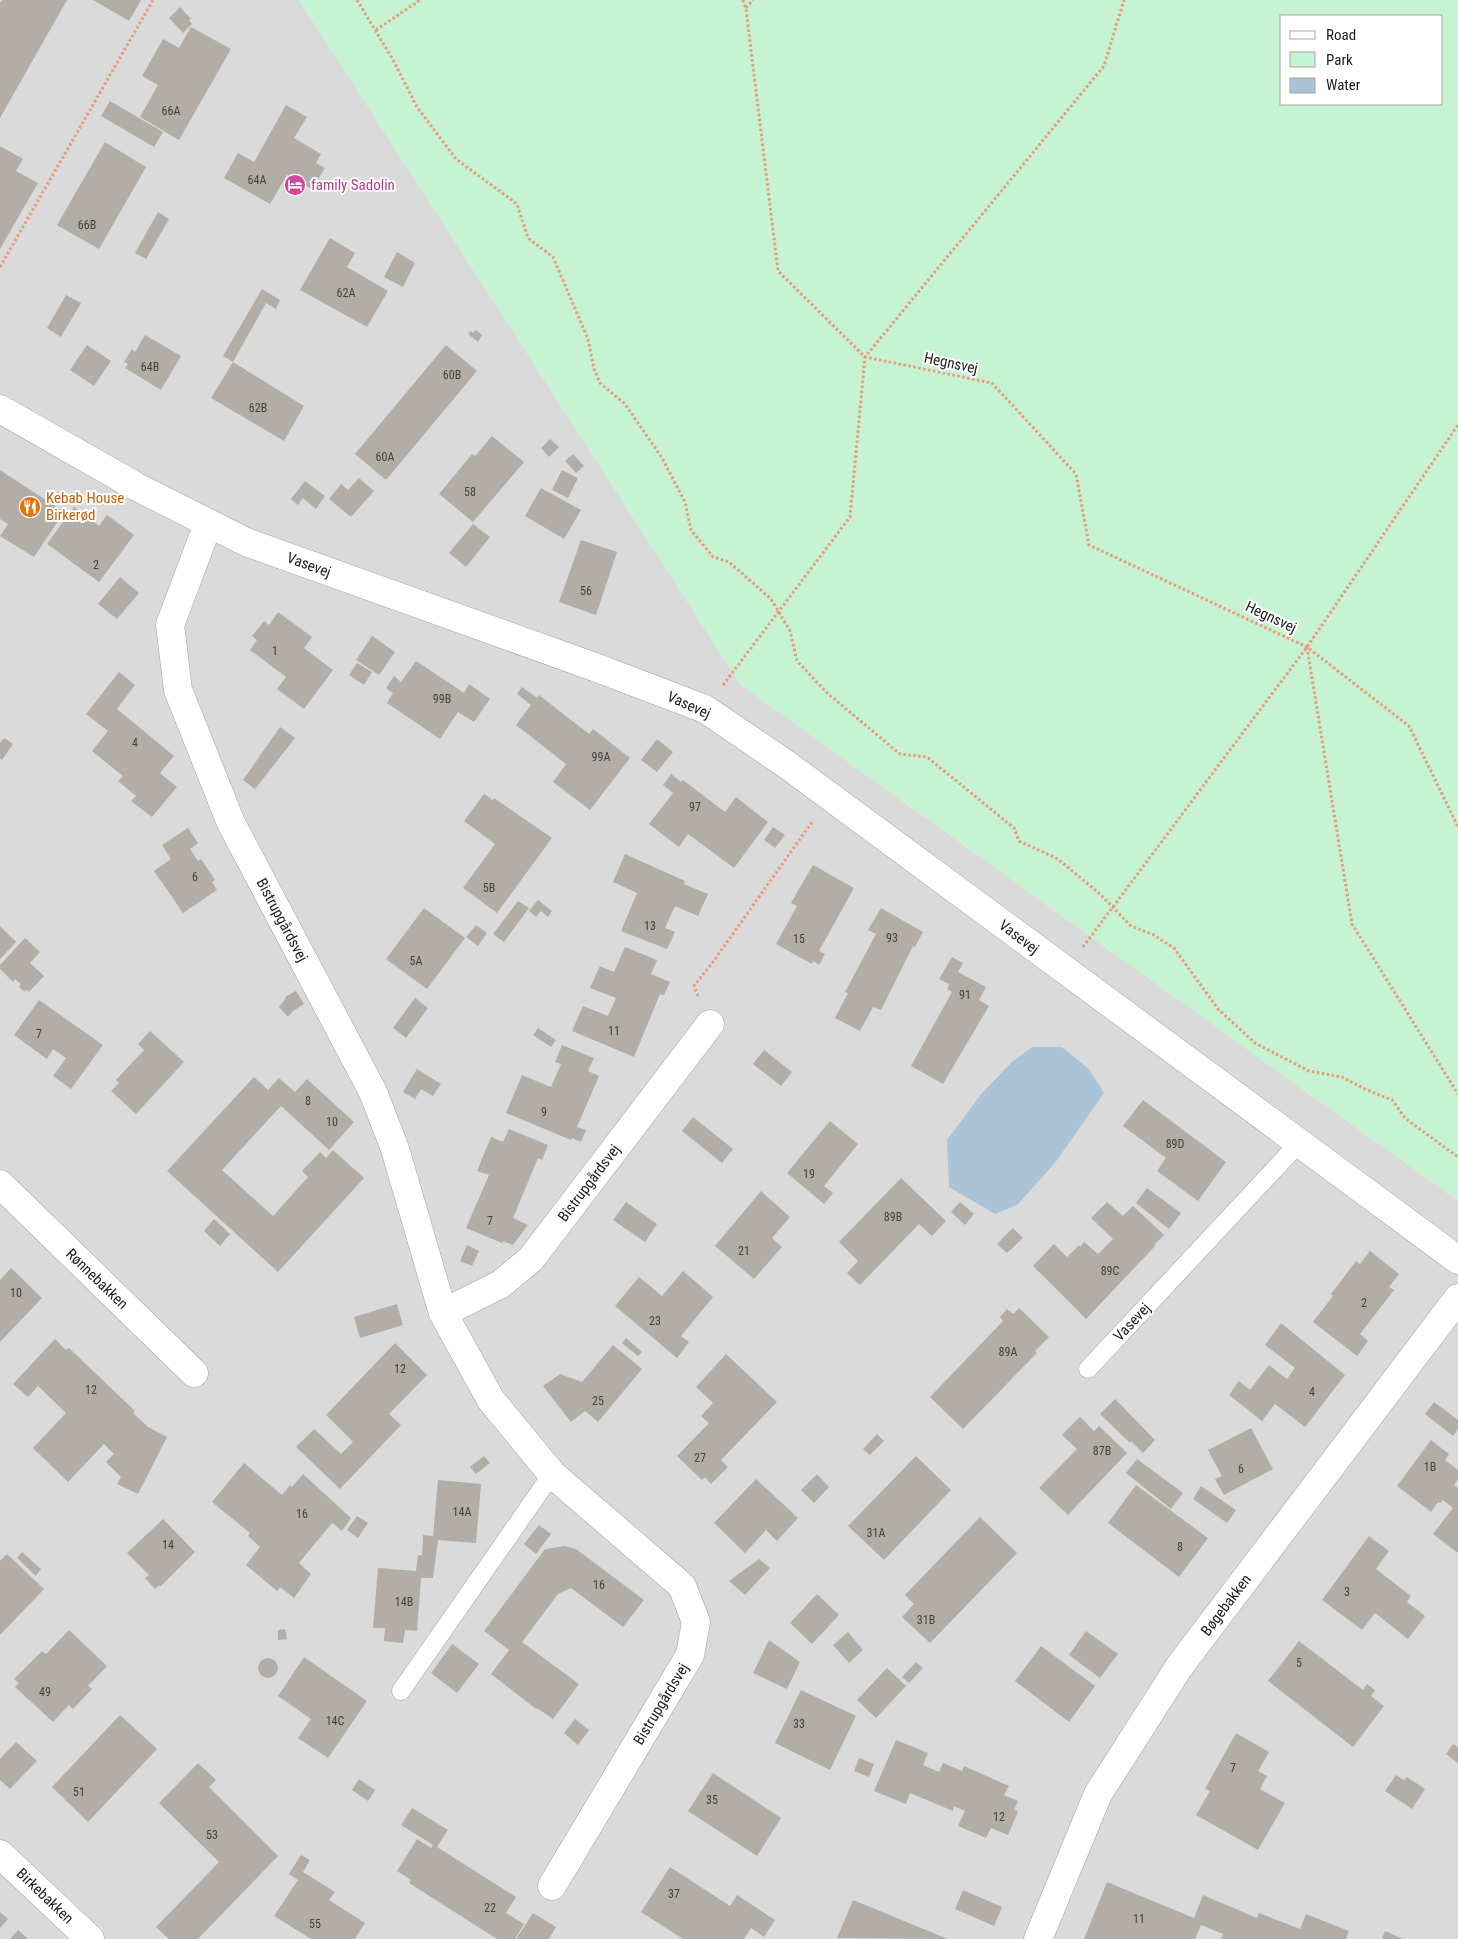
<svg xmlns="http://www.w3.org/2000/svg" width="1458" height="1939" font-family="'Roboto Condensed',sans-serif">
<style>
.residential{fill:#dbdada}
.park{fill:#c6f3d2;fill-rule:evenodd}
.water{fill:#aac3d6}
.building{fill:#b2aea7}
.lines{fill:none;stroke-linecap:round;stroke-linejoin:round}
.service-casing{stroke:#a1a1a1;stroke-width:19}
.minor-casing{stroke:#a1a1a1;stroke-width:29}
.tertiary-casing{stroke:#a1a1a1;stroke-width:29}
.path{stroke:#e99a79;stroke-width:3;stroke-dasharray:2.5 2.5;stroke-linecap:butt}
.service{stroke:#fff;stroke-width:18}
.minor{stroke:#fff;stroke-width:28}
.tertiary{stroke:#fff;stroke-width:28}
.labels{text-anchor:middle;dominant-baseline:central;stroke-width:4;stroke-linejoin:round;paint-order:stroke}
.number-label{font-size:12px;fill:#424140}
.hotel-label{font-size:15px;fill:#b23c85;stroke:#fff;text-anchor:start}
.street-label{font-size:15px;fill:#1d1d1d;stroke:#fff}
.food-label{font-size:15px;fill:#c56008;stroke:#fff;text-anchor:start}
</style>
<rect width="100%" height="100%" fill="#edece4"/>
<!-- residential -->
<polygon class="residential" points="0,0 299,0 741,685 1458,1201 1458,1939 0,1939"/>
<!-- park -->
<path class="park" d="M299,0H1458V1201L741,685ZM1282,16H1442V104H1282Z"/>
<!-- water -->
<polygon class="water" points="1032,1047 1062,1047 1089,1069 1104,1093 1055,1163 1017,1205 995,1214 949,1187 947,1140 982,1093 1012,1062"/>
<!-- building -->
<g class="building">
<polygon points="2,0 67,0 0,118 0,3"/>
<polygon points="93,0 141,0 129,21"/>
<polygon points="180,7 191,19 189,20 192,24 183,33 169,18"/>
<polygon points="191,27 231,49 179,140 140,117 158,85 142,76 163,39 179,48"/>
<polygon points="110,101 163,132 154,147 101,116"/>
<polygon points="286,105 307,117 294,138 321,154 316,163 325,168 312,189 287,175 270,204 224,178 238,153 254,162"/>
<polygon points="105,142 146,167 99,249 57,225"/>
<polygon points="0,146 23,159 16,171 38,183 0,249"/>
<polygon points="158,212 169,219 146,259 135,253"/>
<polygon points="330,238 355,253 347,267 388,291 367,327 300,290"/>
<polygon points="397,252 415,263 403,287 384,277"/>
<polygon points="262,289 280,300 276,309 266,303 233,362 223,356"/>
<polygon points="66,295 81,303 61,337 47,328"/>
<polygon points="476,330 482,335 478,342 468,334 471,331 473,333"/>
<polygon points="145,335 181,356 161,390 125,368 128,364 124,362 132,349 135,352"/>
<polygon points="87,345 111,361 94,386 70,370"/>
<polygon points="446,345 477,371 386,480 355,454"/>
<polygon points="233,362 304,406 284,441 211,398"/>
<polygon points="492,436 524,462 473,522 439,494 472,454 475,456"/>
<polygon points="550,439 559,447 549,457 541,448"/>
<polygon points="573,454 584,466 576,473 565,461"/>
<polygon points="0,470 64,512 34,557 0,536 8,524 0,519"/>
<polygon points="562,470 578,478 568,498 552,490"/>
<polygon points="359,478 374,491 351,517 329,499 341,484 348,490"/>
<polygon points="305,481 325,496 316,509 303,498 298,505 291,499"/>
<polygon points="541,488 581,510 564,539 525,516"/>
<polygon points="74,507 99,526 107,515 134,535 99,582 47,544"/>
<polygon points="473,524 490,537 466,567 449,553"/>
<polygon points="581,540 617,552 596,615 559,602"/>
<polygon points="120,577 139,593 117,619 98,604"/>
<polygon points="278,612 312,637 304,648 333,670 304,709 277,689 286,677 250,650 257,640 252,636 264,621 269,625"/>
<polygon points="372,636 395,652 379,675 356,660"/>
<polygon points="416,661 464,693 469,684 490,699 474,722 458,712 440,739 387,703 393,693 386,688 394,676 401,682"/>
<polygon points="357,663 372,672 364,685 349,675"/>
<polygon points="119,672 135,685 117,709 174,756 160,773 177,787 152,817 131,801 136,796 118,781 123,776 92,751 108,731 86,714"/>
<polygon points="522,687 537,698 539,695 589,734 593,729 630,758 590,810 553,782 566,764 516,725 531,705 517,694"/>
<polygon points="280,727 295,738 255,789 243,780"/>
<polygon points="4,738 13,744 2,760 0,758 0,743"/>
<polygon points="657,739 673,752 657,772 641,760"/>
<polygon points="671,774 681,782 683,780 725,812 736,797 768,822 734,868 688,834 679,847 649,824 673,793 663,785"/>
<polygon points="484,794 493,800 494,798 552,838 497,913 463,888 495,844 464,821"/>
<polygon points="773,827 785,835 775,848 764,840"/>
<polygon points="188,828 198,843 190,849 198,861 201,859 215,880 212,882 217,890 183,913 154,871 171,859 162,845"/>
<polygon points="625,854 685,881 684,884 708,894 698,916 675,906 665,928 675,932 667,949 621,931 637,893 613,882"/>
<polygon points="813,865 854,888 819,951 825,954 819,965 813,961 812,964 776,944 797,906 791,903"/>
<polygon points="538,900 552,911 548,917 541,911 536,917 529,911"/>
<polygon points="518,901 529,908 504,942 493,934"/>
<polygon points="424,908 465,938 427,989 386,959"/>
<polygon points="881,908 923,932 915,947 913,946 881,1010 873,1007 860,1031 835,1018 848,993 845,992 876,934 868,930"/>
<polygon points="476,925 487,933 478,946 466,937"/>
<polygon points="0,926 16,942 0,959"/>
<polygon points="25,938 40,952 30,963 44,976 29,992 26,989 25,992 19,987 21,984 15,979 13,982 0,969 0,965"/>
<polygon points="625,947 657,960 651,974 670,982 664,995 660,994 634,1057 572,1031 583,1006 608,1016 616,998 590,988 600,966 614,972"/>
<polygon points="952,957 963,963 958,972 986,987 979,1000 989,1006 943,1084 911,1066 952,992 947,989 949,984 939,979"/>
<polygon points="296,991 304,1004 293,1011 288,1017 279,1007 286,998 285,997"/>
<polygon points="415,998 428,1008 406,1038 393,1028"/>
<polygon points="39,1000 103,1045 71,1089 53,1076 66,1058 53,1049 47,1059 14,1035"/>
<polygon points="538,1028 556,1040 551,1047 533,1035"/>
<polygon points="150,1031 184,1062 136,1114 111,1091 119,1083 116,1080 144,1050 138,1044"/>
<polygon points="562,1045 594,1058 588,1071 599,1076 577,1127 586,1130 581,1142 572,1138 571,1140 506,1113 522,1075 551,1087 561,1064 555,1062"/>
<polygon points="764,1050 792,1072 781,1086 753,1064"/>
<polygon points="417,1069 441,1084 433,1096 421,1089 415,1099 403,1092"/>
<polygon points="254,1077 268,1090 279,1078 295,1092 307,1079 354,1122 329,1150 281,1106 222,1170 273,1216 308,1177 302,1171 320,1152 326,1158 333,1150 364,1178 278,1272 167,1171"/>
<polygon points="1143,1100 1226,1162 1198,1201 1157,1171 1166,1158 1123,1126"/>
<polygon points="693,1117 733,1149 722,1163 682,1131"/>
<polygon points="830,1121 858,1144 824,1186 833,1193 824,1204 787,1173"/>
<polygon points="509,1129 548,1145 542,1160 538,1158 513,1218 528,1225 513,1245 503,1241 502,1243 466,1228 489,1175 477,1171 491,1137 503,1142"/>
<polygon points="901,1178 946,1221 932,1236 919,1224 860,1285 847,1273 858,1261 839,1242"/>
<polygon points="1147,1188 1181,1213 1169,1229 1136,1203"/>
<polygon points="761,1191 790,1217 772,1238 782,1247 754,1279 715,1246"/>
<polygon points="626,1202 657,1224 645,1242 613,1220"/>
<polygon points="960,1202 974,1214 965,1225 951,1212"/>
<polygon points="1107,1202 1123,1216 1133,1206 1164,1235 1154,1245 1155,1246 1086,1319 1033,1266 1054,1244 1067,1257 1079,1245 1080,1247 1084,1242 1098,1254 1113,1239 1091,1218"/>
<polygon points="214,1219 230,1234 220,1246 204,1231"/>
<polygon points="1013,1228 1023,1238 1007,1253 997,1244"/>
<polygon points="467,1245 479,1251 472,1266 460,1261"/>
<polygon points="1370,1251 1399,1274 1389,1287 1394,1290 1360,1334 1368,1341 1357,1356 1313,1322 1333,1296 1331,1294 1356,1261 1360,1264"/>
<polygon points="11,1268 42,1298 0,1342 0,1280"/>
<polygon points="683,1271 713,1297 681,1336 689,1342 677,1358 615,1306 639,1277 662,1296"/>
<polygon points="397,1304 403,1325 360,1338 354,1317"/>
<polygon points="1019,1308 1049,1337 1035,1351 1037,1353 963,1429 930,1397 1003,1321 1000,1317 1007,1309 1013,1314"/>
<polygon points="1281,1323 1345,1375 1305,1427 1275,1404 1262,1421 1229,1395 1239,1381 1250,1390 1269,1365 1287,1379 1295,1368 1265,1345"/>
<polygon points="626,1338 642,1352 638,1356 622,1343"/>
<polygon points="55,1339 66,1350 69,1348 135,1411 133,1413 148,1427 167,1437 138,1494 117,1484 121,1477 106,1462 114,1454 104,1444 68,1482 33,1448 66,1413 38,1386 28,1397 13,1384"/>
<polygon points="395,1343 427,1375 389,1414 401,1425 340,1489 296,1447 314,1429 341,1454 353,1442 326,1415"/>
<polygon points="613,1345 642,1369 598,1422 585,1411 571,1422 543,1386 560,1374 582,1382"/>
<polygon points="726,1354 777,1402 721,1460 728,1467 711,1484 705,1477 702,1480 677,1456 709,1423 701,1416 713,1403 696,1387"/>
<polygon points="1115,1399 1155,1440 1143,1453 1131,1441 1130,1443 1100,1414"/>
<polygon points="1434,1402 1458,1420 1458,1429 1453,1436 1425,1414"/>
<polygon points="1080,1417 1094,1431 1099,1426 1127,1453 1068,1515 1039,1488 1077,1449 1062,1435"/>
<polygon points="1251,1428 1273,1469 1224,1495 1215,1479 1222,1476 1208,1450"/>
<polygon points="877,1434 884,1441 870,1455 863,1449"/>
<polygon points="1431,1440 1449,1454 1445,1460 1458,1470 1458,1479 1454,1485 1458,1488 1458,1553 1433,1534 1453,1508 1443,1500 1440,1503 1438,1502 1431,1512 1397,1486"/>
<polygon points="484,1456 490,1463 476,1474 470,1467"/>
<polygon points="916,1456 951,1490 884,1560 848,1526"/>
<polygon points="1137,1459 1183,1493 1171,1509 1126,1473"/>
<polygon points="244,1463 282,1495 290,1485 292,1487 303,1474 351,1518 342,1531 332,1523 299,1563 311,1574 294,1598 280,1587 277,1591 246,1565 260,1547 248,1536 250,1533 212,1502"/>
<polygon points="817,1474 829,1487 814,1503 801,1490"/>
<polygon points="756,1479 798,1518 777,1541 766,1530 745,1553 714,1523"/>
<polygon points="438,1480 481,1484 476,1543 438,1540 433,1578 421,1578 417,1631 405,1630 403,1643 384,1641 385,1628 373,1628 378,1568 416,1571 418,1555 422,1555 423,1535 433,1536"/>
<polygon points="1136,1485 1208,1538 1179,1577 1108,1523"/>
<polygon points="1201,1486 1236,1510 1227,1523 1193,1499"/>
<polygon points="357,1516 368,1523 358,1538 347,1530"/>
<polygon points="980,1517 1017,1553 930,1643 902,1617 914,1604 905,1595"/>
<polygon points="163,1519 195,1552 160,1587 159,1585 155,1589 145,1578 149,1575 127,1553"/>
<polygon points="539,1525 551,1534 536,1554 524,1544"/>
<polygon points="1369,1536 1389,1551 1376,1569 1411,1596 1407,1602 1425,1616 1408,1639 1375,1613 1362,1630 1322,1600"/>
<polygon points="565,1546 576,1549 644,1600 623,1627 571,1588 558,1594 522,1642 579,1684 553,1719 537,1708 536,1709 491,1674 509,1650 484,1631 545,1549"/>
<polygon points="22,1552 41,1569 36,1576 17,1558"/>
<polygon points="7,1554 44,1589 0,1635 0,1561"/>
<polygon points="759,1559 770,1568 745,1595 729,1581"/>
<polygon points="817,1594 839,1615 812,1644 790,1623"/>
<polygon points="285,1629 287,1639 278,1640 278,1630"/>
<polygon points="69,1630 107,1666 88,1686 92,1689 73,1709 69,1705 53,1722 15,1687 19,1683 14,1679 42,1651 46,1654"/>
<polygon points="1086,1631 1118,1654 1100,1678 1069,1655"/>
<polygon points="848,1632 863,1650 849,1663 833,1645"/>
<polygon points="769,1640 800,1662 787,1689 753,1673"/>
<polygon points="1299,1641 1363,1690 1367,1684 1375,1690 1371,1696 1384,1706 1353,1747 1268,1681"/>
<polygon points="452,1644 479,1664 457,1693 431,1673"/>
<polygon points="1041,1646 1095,1686 1069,1722 1015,1681"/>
<polygon points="304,1657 367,1701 328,1758 298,1738 311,1719 278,1696"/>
<circle cx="268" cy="1668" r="10"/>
<polygon points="916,1662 923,1668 909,1683 902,1677"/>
<polygon points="887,1668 906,1686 876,1718 857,1700"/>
<polygon points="801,1690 856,1716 830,1770 775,1743"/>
<polygon points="120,1715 157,1749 88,1822 52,1787"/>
<polygon points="575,1719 589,1730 578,1745 564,1733"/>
<polygon points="1236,1733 1269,1752 1258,1771 1267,1776 1260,1789 1285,1803 1258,1850 1196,1815 1210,1791 1205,1789"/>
<polygon points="896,1740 928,1753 923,1765 939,1772 943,1763 962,1771 964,1766 1009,1786 1004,1795 1018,1801 1014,1810 1018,1811 1008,1835 991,1828 986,1838 958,1826 965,1811 954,1806 953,1811 910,1793 906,1804 874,1791"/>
<polygon points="16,1742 37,1761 10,1789 0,1780 0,1759"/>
<polygon points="1453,1744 1458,1747 1458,1763 1446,1754"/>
<polygon points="859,1758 874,1764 869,1777 854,1771"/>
<polygon points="198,1763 216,1780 209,1787 278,1856 198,1939 169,1939 156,1927 219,1862 159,1803"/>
<polygon points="713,1773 781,1818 757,1856 688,1811"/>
<polygon points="1396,1775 1404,1780 1407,1777 1425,1789 1412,1809 1385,1791"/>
<polygon points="359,1779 375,1790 368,1801 352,1790"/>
<polygon points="412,1808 448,1830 437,1847 516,1897 506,1913 524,1924 515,1939 497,1939 409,1883 411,1880 397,1871 417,1839 431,1848 433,1845 401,1825"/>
<polygon points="301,1855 310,1860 303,1872 335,1892 329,1900 365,1923 355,1939 311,1939 274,1916 298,1880 289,1874"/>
<polygon points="670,1867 730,1906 737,1895 775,1920 764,1937 751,1928 744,1939 683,1939 641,1912"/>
<polygon points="1107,1882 1194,1918 1203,1895 1257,1918 1259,1913 1300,1929 1306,1914 1349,1931 1346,1939 1221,1939 1223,1934 1201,1925 1195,1939 1084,1939"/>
<polygon points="963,1890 1002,1907 994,1926 955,1909"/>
<polygon points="853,1900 948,1939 837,1938"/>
<polygon points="0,1912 8,1919 0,1928"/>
<polygon points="533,1913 556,1927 549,1939 516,1939"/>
<polygon points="18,1930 28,1939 10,1939"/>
<polygon points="1385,1931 1403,1939 1382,1939"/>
</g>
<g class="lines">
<!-- service casing -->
<g class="service-casing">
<g id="service">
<polyline points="1088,1369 1298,1144"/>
<polyline points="401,1691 552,1474"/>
</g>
</g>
<!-- minor casing -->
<g class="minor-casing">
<g id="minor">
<polyline points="208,524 170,625 178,690 231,823 373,1092 395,1149 443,1313 491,1400 552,1474 682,1586 696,1622 690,1655 552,1886"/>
<polyline points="0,1184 194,1373"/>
<polyline points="443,1313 501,1284 531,1259 710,1024"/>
<polyline points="0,1854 90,1939"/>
<polyline points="1038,1939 1098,1794 1179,1667 1458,1298"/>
</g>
</g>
<!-- tertiary casing -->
<g class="tertiary-casing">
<polyline id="tertiary" points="0,409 137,487 246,542 600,669 705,709 786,764 1458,1260"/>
</g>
<!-- path -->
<g class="path">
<polyline points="357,0 392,58 417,107 456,159 517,204 528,238 553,257 588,339 594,369 600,383 625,404 662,458 685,502 691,530 713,557 729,562 771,599 790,631 797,661 827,693 900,754 927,757 1014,828 1019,841 1058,859 1101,895 1131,926 1154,935 1174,948 1218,1009 1255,1043 1309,1071 1342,1077 1367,1090 1392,1100 1406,1119 1458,1157"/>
<polyline points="743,0 746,9 778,271 865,357 992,383 1076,474 1089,545 1307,647 1409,726 1458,827"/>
<polyline points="746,8 753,0"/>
<polyline points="376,30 420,0"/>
<polyline points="0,267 153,0"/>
<polyline points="1307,647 1352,924 1458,1094"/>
<polyline points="723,685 850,517 865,357 1104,66 1124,0"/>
<polyline points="1083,947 1307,647 1458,425"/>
<polyline points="698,996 694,986 713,962 812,822"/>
</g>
<!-- service -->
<use href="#service" class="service"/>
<!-- minor -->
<use href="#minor" class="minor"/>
<!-- tertiary -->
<use href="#tertiary" class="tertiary"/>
</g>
<!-- icons -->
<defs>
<g id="hotel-disc" transform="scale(1.125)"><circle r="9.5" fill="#d1479c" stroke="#fff"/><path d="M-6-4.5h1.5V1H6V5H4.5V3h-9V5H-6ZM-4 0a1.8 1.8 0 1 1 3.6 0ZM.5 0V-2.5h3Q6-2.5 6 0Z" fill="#fff"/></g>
<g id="restaurant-disc" transform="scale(1.125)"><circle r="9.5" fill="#e8710a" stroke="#fff"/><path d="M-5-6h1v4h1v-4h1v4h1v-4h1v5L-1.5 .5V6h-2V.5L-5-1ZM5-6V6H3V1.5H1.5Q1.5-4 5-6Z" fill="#fff"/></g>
</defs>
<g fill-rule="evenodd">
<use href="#hotel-disc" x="295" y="185"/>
<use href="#restaurant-disc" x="30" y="507"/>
</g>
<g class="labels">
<!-- number labels -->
<g class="number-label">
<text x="171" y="111">66A</text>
<text x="257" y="180">64A</text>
<text x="87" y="225">66B</text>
<text x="346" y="293">62A</text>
<text x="150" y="367">64B</text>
<text x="452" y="375">60B</text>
<text x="258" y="408">62B</text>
<text x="385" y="457">60A</text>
<text x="470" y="492">58</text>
<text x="96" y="565">2</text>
<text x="586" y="591">56</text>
<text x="275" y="651">1</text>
<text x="442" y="699">99B</text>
<text x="135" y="743">4</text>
<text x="601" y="757">99A</text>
<text x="695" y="807">97</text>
<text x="195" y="877">6</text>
<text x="489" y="888">5B</text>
<text x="650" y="926">13</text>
<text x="892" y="938">93</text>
<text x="799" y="939">15</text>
<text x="416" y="961">5A</text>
<text x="965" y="995">91</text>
<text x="614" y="1031">11</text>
<text x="39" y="1034">7</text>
<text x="308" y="1101">8</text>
<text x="544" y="1112">9</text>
<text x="332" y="1122">10</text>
<text x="1175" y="1144">89D</text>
<text x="809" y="1174">19</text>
<text x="893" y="1217">89B</text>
<text x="490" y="1221">7</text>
<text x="744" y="1251">21</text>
<text x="1110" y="1271">89C</text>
<text x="16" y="1293">10</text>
<text x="1364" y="1303">2</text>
<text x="655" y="1321">23</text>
<text x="1008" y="1352">89A</text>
<text x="400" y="1369">12</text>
<text x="91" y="1390">12</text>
<text x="1312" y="1392">4</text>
<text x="598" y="1401">25</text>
<text x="1102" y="1451">87B</text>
<text x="700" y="1458">27</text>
<text x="1430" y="1467">1B</text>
<text x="1241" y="1469">6</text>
<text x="462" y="1512">14A</text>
<text x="302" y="1514">16</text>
<text x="876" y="1533">31A</text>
<text x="168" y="1545">14</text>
<text x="1180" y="1547">8</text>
<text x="599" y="1585">16</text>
<text x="1347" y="1592">3</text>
<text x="404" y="1602">14B</text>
<text x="926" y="1620">31B</text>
<text x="1299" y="1663">5</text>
<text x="45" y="1692">49</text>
<text x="335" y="1721">14C</text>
<text x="799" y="1724">33</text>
<text x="1233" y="1768">7</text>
<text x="79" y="1792">51</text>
<text x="712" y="1800">35</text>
<text x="999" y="1817">12</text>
<text x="212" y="1835">53</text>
<text x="674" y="1894">37</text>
<text x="490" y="1908">22</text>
<text x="1139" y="1919">11</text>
<text x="315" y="1924">55</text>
</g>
<!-- hotel labels -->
<g class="hotel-label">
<text x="311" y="185">family Sadolin</text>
</g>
<!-- street labels -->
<g class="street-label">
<text transform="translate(951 363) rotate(12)">Hegnsvej</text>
<text transform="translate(309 565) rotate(20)">Vasevej</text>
<text transform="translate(1271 617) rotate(25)">Hegnsvej</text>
<text transform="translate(689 705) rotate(24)">Vasevej</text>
<text transform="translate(282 920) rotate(62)">Bistrupgårdsvej</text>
<text transform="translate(1019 937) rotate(37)">Vasevej</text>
<text transform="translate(589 1183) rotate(-53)">Bistrupgårdsvej</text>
<text transform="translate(97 1279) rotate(44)">Rønnebakken</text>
<text transform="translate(1132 1322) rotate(-47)">Vasevej</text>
<text transform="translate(1226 1605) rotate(-53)">Bøgebakken</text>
<text transform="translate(661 1704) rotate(-59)">Bistrupgårdsvej</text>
<text transform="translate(45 1896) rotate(44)">Birkebakken</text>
</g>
<!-- food labels -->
<g class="food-label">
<text x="46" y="498">Kebab House<tspan x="46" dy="17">Birkerød</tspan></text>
</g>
</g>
<!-- legend -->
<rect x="1280" y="15" width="162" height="90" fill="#ffffff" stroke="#a5a5a5"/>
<rect x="1290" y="31" width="25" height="8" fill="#ffffff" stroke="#a5a5a5"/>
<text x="1326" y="40" font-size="15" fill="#1d1d1d">Road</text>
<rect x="1290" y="52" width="25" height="15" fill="#c6f3d2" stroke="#a5a5a5"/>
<text x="1326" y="65" font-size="15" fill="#1d1d1d">Park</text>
<rect x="1290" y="78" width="25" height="15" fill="#aac3d6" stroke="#a5a5a5"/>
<text x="1326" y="90" font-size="15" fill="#1d1d1d">Water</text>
</svg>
